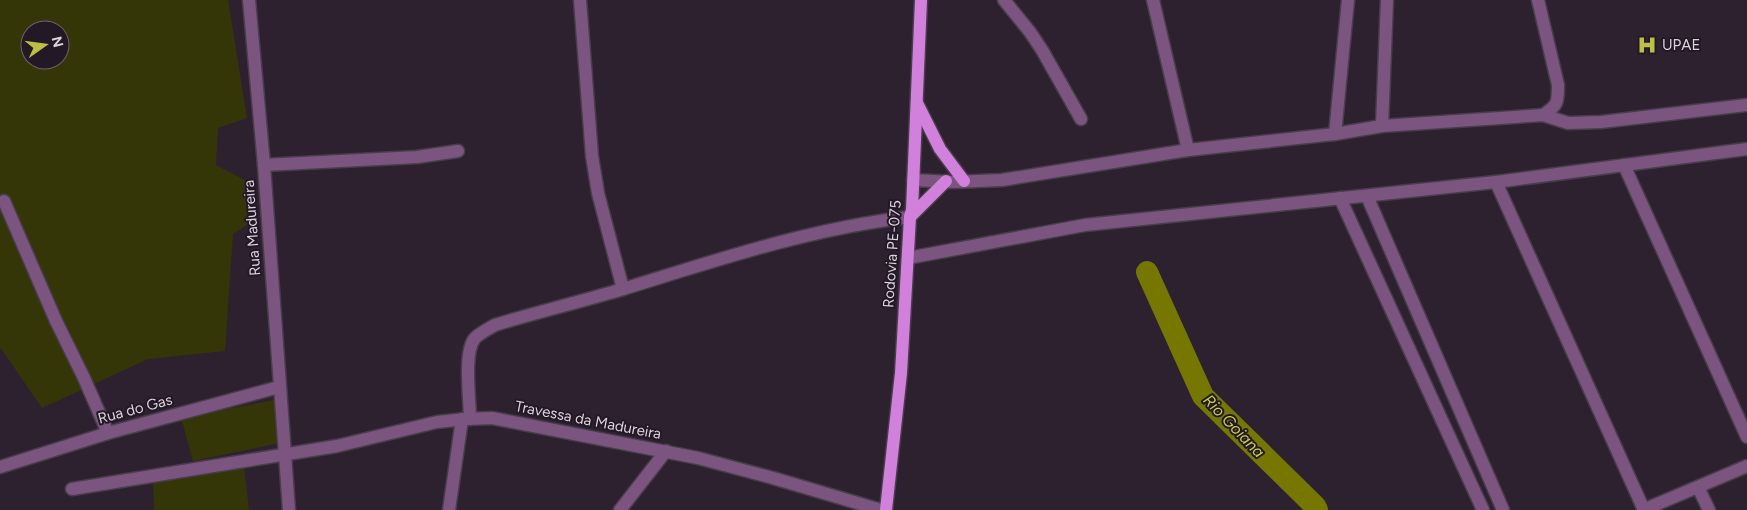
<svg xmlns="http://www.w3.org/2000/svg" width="1747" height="510" font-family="Figtree,sans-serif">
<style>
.green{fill:#353607;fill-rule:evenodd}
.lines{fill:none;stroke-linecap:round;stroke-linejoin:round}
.river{stroke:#757701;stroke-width:22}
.minor-casing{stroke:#493d4b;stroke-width:15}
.major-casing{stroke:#493d4b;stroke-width:15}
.minor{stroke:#7b5580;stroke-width:12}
.major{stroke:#d180db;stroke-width:12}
.labels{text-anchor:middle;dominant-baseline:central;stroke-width:4;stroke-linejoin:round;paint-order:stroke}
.poi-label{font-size:15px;fill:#dbd2db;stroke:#231825;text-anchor:start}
.street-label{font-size:15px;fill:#dbd2db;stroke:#231825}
.water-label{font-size:16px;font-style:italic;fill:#c9ce4c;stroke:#231825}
</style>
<rect width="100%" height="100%" fill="#2d212f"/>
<!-- green -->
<g class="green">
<path d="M0,0H228L247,118L218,128L216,165L252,184L257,218L233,234L225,351L148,359L42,408L0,347ZM30,30H60V60H30Z"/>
<polygon points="275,400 280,443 193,461 181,417"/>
<polygon points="244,466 249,510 155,510 154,509 153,480"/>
</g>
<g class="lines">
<!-- river -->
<polyline class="river" points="1147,272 1203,396 1315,506 1317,510"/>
<!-- minor casing -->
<g class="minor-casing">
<g id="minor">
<polyline points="249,0 264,165 289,510"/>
<polyline points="580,0 592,156 598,193 623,289"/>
<polyline points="1004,0 1030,32 1042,50 1081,119"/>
<polyline points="1153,0 1188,150"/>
<path d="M1538,0L1558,85C1558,103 1558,105 1543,115"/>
<polyline points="1382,126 1387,0"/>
<polyline points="1335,134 1348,0"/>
<polyline points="264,165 417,157 458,151"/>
<polyline points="1624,165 1747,437"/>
<polyline points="913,180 953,182 1002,180 1188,150 1335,134 1382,126 1543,115 1568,123 1601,122 1747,105"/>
<polyline points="1496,182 1644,510"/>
<polyline points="1367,196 1503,510"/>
<polyline points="1340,198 1483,510"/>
<polyline points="4,201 56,321 84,378 108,433"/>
<polyline points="908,258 1085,225 1496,182 1747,149"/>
<path d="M470,419C470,400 463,352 475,338C480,333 488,329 495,325C537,312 580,302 623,289C717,260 812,228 910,217"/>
<polyline points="0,467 108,433 279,387"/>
<polyline points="1698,487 1709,510"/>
<polyline points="72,489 337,446 437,422 466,419 492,418 698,458 773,478 881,510"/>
<polyline points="449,510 462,419"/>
<polyline points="620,510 666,451"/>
<polyline points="1643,510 1747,466"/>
</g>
</g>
<!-- major casing -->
<g class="major-casing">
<g id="major">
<polyline points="917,103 940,149 964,181"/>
<polyline points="910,217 946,181"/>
<polyline points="886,510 901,373 910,217 912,210 921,0"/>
</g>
</g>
<!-- minor -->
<use href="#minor" class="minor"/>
<!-- major -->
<use href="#major" class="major"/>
</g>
<!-- icons -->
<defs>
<g id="hospital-bare" transform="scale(1.5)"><path d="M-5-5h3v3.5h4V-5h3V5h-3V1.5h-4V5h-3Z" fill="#bbc044" stroke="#231825" stroke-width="2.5" paint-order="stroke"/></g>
</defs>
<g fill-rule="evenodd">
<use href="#hospital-bare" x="1647" y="45"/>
</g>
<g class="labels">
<!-- poi labels -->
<g class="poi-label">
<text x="1662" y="45">UPAE</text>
</g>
<!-- street labels -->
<g class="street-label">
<text transform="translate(252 228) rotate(-94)">Rua Madureira</text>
<text transform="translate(892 254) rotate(-86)">Rodovia PE-075</text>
<text transform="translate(135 409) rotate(-15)">Rua do Gas</text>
<text transform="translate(588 420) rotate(11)">Travessa da Madureira</text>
</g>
<!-- water labels -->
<g class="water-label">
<text transform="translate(1234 426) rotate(46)">Rio Goiana</text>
</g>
</g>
<!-- north arrow -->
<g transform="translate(45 45) rotate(76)"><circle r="24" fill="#231825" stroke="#6d626e"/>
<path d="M0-4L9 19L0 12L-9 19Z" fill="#bbc044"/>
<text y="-8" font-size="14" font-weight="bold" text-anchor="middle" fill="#dbd2db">N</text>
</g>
</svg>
